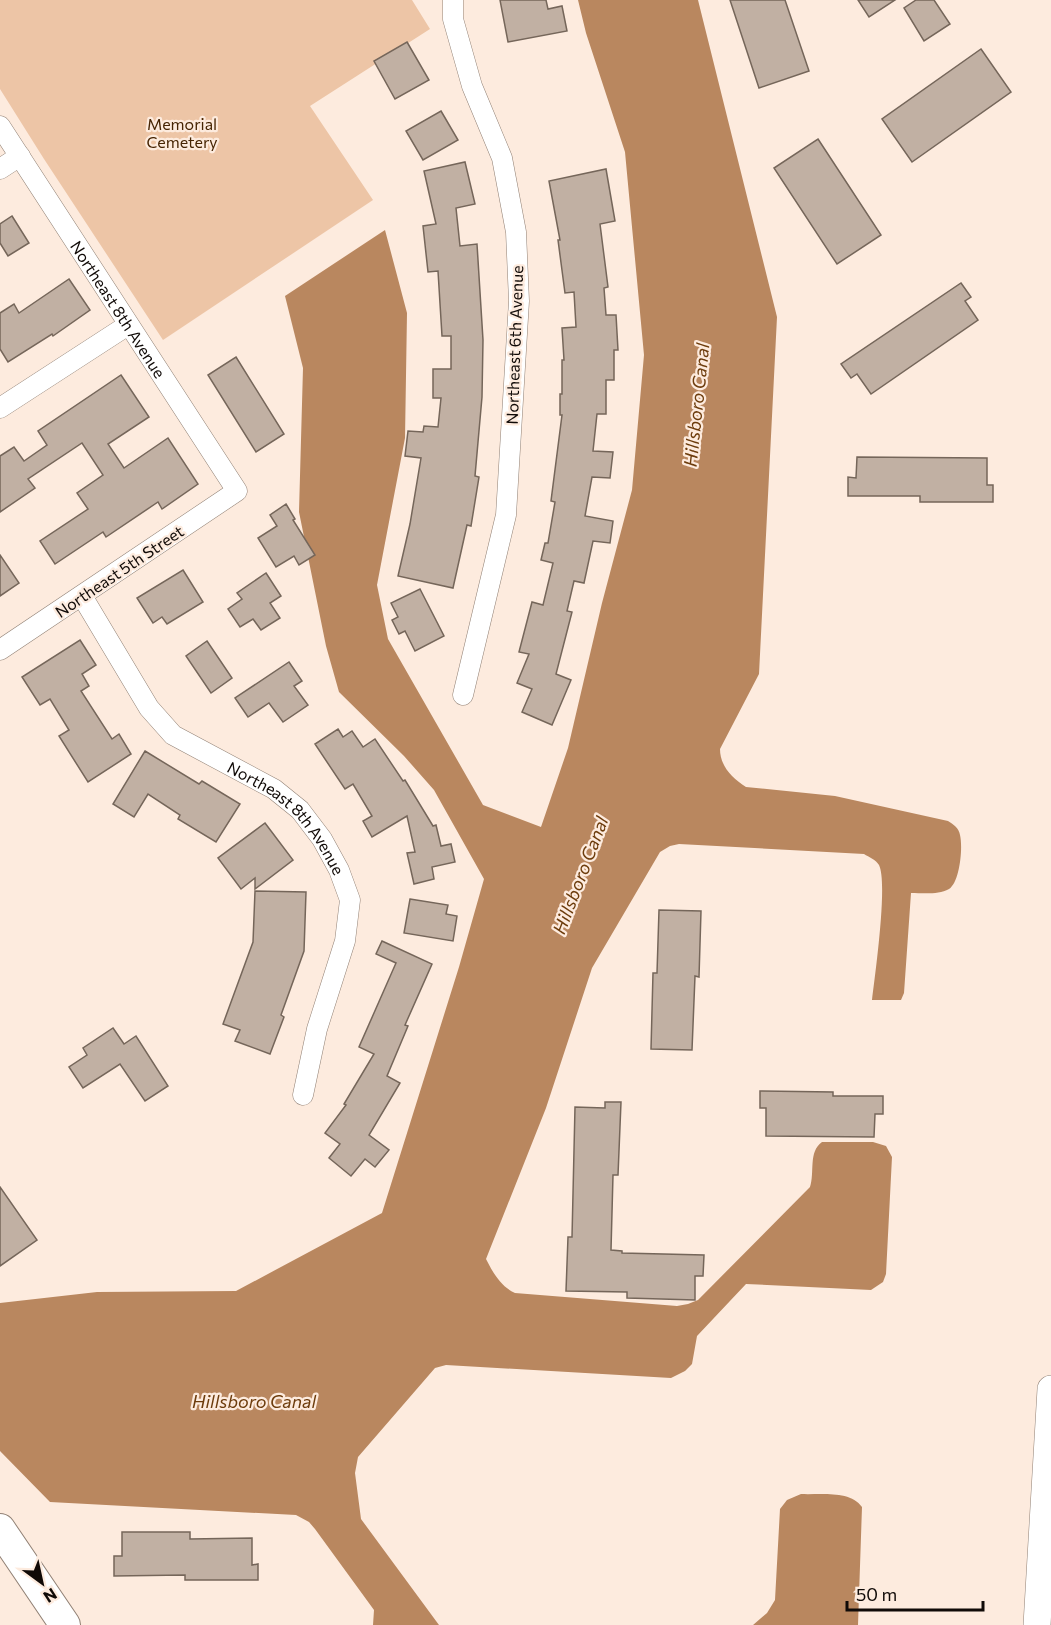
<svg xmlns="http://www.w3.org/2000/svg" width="1051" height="1625" font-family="Commissioner,sans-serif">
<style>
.green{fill:#edc5a6}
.water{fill:#b9875f}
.building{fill:#c1b0a3;stroke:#75665a;stroke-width:1.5}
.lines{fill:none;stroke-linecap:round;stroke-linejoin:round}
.minor-casing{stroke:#918175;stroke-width:21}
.secondary-casing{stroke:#918175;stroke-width:28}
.primary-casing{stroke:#918175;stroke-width:32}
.minor{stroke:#fff;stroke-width:20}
.secondary{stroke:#fff;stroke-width:27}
.primary{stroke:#fff;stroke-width:30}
.labels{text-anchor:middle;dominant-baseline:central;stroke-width:4.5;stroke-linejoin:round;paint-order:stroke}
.park-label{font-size:16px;fill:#462403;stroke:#fdebde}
.street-label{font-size:16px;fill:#100a07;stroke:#fdebde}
.water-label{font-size:18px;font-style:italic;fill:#6d3c0c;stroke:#fdebde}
</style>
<rect width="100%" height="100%" fill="#fdebde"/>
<!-- green -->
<polygon class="green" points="0,0 412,0 430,29 310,106 373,200 163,340 44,159 0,89"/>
<!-- water -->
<g class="water">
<path d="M578,0H698L777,317L759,674L720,749C720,766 732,778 746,787L835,796L948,821C953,824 959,828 960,835C963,847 960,882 949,889C938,895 923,893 911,893L904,993L901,1000H872C875,975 888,883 879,865C876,860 869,857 864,854L679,844L670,846L660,852L592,968L546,1108L486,1259C492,1271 501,1287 515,1293L677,1306L688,1304L698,1300L810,1187C815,1172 808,1152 822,1142H873L886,1146L892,1157L886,1274L883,1282L871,1290L746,1284L697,1336L692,1364L685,1371L671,1378L446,1365L435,1368L358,1457L355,1473L361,1519L439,1625H373L374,1610L315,1529L309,1522L296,1515L50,1502L0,1451V1303L97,1292L236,1291L382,1213L459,967L484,879L434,790L404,756L339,692L326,646L299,512L303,368L285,296L385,230L407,313L405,438L377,585L388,639L483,805L541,827L568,748L602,603L632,490L644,355L625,152L586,33Z"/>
<path d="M801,1494C820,1495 850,1490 862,1507L858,1625H753L767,1613L775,1600L780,1509L787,1500Z"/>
</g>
<!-- building -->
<g class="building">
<polygon points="500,0 546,0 548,9 562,6 567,31 508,42"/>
<polygon points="730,0 785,0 809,71 759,88"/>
<polygon points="858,0 895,0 869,17"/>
<polygon points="916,0 934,0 950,24 924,41 904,8"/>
<polygon points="407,42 429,80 395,99 374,61"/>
<polygon points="981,49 1011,92 912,162 882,119"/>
<polygon points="441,111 458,140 423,160 406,131"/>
<polygon points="818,139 881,235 837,264 774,168"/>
<polygon points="465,162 475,204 456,208 460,246 477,244 483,340 482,397 475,476 479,477 471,526 467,525 453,588 398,576 410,524 421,458 405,456 408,431 423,432 424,426 438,427 441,398 433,398 433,369 451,369 451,336 442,336 438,271 428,272 423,226 436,224 424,171"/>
<polygon points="606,169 615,221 600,224 608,287 604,288 606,315 616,315 618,350 614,350 614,380 606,380 606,414 597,414 593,451 613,452 610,478 592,477 585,516 613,521 610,543 593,541 584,583 574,581 567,611 572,612 556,674 571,680 552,725 522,712 532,689 517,683 529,654 519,652 532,602 543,605 553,563 541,560 545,543 548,543 555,502 551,501 562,415 560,415 560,394 562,394 562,360 564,360 562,328 576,327 574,292 565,293 558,240 560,240 549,181"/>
<polygon points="12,216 29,243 8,256 0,243 0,224"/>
<polygon points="69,279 90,310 53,336 52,334 8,362 0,349 0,313 14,304 19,313"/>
<polygon points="961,283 971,297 965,301 978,320 871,394 857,374 851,378 841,364"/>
<polygon points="236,357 284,434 256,452 208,375"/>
<polygon points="121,375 149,417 108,444 124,468 168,438 198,484 162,509 158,502 106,537 103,532 55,564 40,541 88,509 77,493 103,475 82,443 28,479 35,488 0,512 0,456 14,447 24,461 47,445 38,431"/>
<polygon points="857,457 987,458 987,485 993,485 993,502 920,502 920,496 848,496 848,477 856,478"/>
<polygon points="286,504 295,519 293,520 315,555 299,565 294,556 276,567 258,538 277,526 270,515"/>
<polygon points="0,555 19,583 0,596"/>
<polygon points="183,570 203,602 167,624 162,617 153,623 137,598"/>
<polygon points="266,573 281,596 270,603 280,618 261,630 253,619 240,627 228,609 242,599 237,593"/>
<polygon points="420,589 444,636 415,651 405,631 399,634 392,620 398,617 391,603"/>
<polygon points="80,640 96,665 82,674 89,686 81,691 112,739 119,734 131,754 88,782 59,736 69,730 50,699 40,705 22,677"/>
<polygon points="207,641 232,678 211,693 186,656"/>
<polygon points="289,662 302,681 294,686 308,705 283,722 269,703 248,717 235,698"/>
<polygon points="338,729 343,737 352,731 363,747 375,739 403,781 405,780 433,826 436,825 441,846 451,844 455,862 432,867 434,879 414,884 407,853 415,852 407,816 372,837 363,821 372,816 353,784 345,789 315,744"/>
<polygon points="145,751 199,784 202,781 240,804 216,842 178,819 180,815 148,794 134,817 113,804"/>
<polygon points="265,823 293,860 255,889 255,878 241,889 218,858"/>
<polygon points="255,891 306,892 304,951 281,1015 284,1017 270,1054 235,1041 240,1030 223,1024 253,942"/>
<polygon points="410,899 448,905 446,914 457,916 453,941 404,933"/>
<polygon points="659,910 701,911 699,977 695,976 692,1050 651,1049 653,973 657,973"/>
<polygon points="382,941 432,964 405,1025 408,1026 387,1076 400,1083 369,1135 389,1150 375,1167 365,1159 351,1176 329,1158 340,1144 325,1133 346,1105 344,1104 374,1054 359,1047 396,963 376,954"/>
<polygon points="113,1028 124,1044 136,1036 168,1086 145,1101 120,1064 83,1088 69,1067 87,1055 83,1048"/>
<polygon points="760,1091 833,1092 833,1096 883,1096 883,1114 875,1114 874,1137 766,1136 766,1108 760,1108"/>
<polygon points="605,1102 621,1102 618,1175 613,1175 611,1250 622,1251 622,1253 704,1255 703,1276 695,1276 695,1300 627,1298 627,1292 566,1291 568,1237 572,1237 575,1107 605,1108"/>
<polygon points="0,1187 37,1240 0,1266"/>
<polygon points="122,1532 190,1532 190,1539 252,1538 252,1565 258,1564 258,1580 185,1580 185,1575 114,1576 114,1556 122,1556"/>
</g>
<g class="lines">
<!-- minor casing -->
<g class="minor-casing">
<g id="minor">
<polyline points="453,0 453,19 472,86 502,158 516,232 519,301 506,515 463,695"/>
<path id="s1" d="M0,126L237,491L0,650"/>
<polyline points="0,169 20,156"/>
<polyline points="0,408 128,325"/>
<path id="s2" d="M82,596L149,708L173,735L274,789L300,810L322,839L339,870L350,900L345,941L317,1029L303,1095"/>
</g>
</g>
<!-- secondary casing -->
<g class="secondary-casing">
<polyline id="secondary" points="1037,1625 1051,1389"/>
</g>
<!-- primary casing -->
<g class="primary-casing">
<polyline id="primary" points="0,1529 65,1625"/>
</g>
<!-- minor -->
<use href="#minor" class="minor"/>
<!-- secondary -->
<use href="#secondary" class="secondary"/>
<!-- primary -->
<use href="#primary" class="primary"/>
</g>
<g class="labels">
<!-- park labels -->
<g class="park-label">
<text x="182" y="123">Memorial<tspan x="182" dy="18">Cemetery</tspan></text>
</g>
<!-- street labels -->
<g class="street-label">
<text stroke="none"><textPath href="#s1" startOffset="218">Northeast 8th Avenue</textPath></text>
<text transform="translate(514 345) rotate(-88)">Northeast 6th Avenue</text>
<text transform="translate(119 571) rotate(-34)">Northeast 5th Street</text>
<text stroke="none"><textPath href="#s2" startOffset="310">Northeast 8th Avenue</textPath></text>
</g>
<!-- water labels -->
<g class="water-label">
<text transform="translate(696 405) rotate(-84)">Hillsboro Canal</text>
<text transform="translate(580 875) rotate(-69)">Hillsboro Canal</text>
<text x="254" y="1401">Hillsboro Canal</text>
</g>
</g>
<!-- north arrow -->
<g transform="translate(42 1583) rotate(147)" stroke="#fdebde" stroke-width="4.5" paint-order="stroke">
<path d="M0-4.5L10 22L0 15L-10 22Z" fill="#100a07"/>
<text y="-9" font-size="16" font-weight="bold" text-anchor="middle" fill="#100a07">N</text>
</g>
<!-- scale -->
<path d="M847 1601v9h136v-9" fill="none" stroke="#100a07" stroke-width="3"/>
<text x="856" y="1601" font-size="18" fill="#100a07" stroke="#fdebde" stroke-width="4.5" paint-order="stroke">50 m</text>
</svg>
